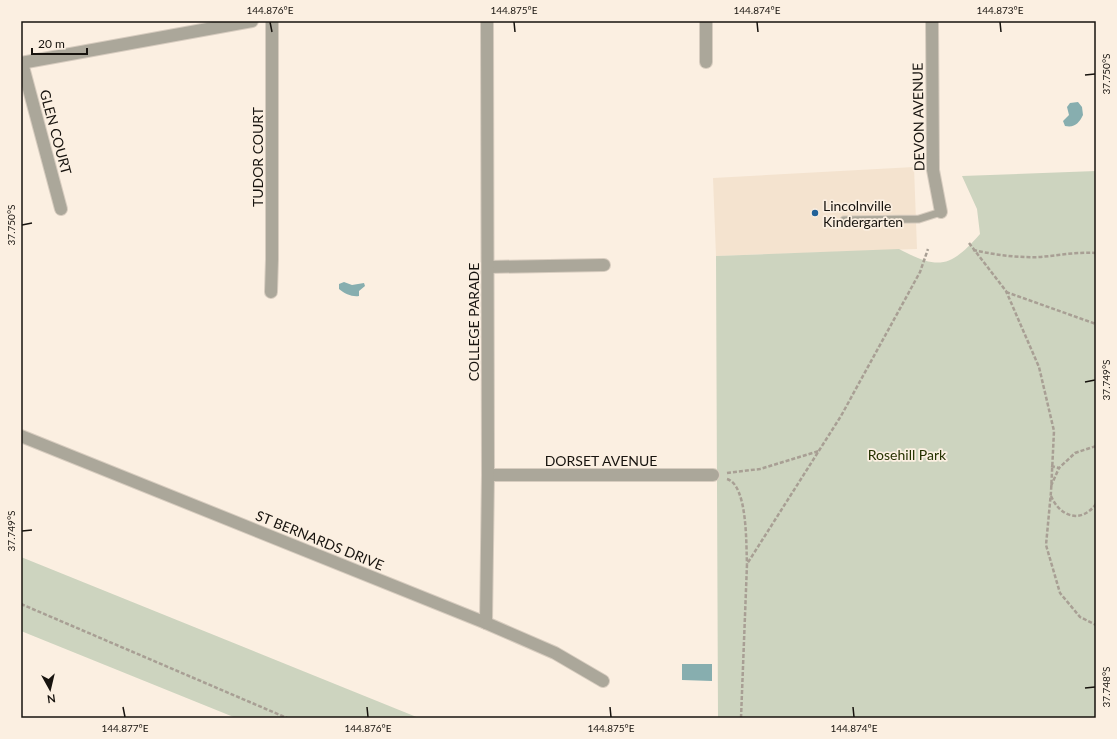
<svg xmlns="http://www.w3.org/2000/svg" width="1117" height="739" font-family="Lato,sans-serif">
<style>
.built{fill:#f4e3cf}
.green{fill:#cdd4bf}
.water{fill:#87aeaf}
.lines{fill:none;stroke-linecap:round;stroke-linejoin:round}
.lane-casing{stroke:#d7ccbf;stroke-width:9}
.street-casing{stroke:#d7ccbf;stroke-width:14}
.path{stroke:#a89f94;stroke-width:2.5;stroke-dasharray:4 2;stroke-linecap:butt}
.lane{stroke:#aba79a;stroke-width:7}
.street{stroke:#aba79a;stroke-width:12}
.ticks{fill:none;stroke:#17130e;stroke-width:1.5}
.poi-dot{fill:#226298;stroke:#fbefe1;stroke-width:1.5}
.labels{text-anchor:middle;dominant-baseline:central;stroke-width:3.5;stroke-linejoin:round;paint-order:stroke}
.street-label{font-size:14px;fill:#17130e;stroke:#fbefe1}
.poi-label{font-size:14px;fill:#17130e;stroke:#fbefe1;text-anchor:start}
.park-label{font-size:14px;fill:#263200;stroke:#fbefe1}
.neatline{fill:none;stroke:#17130e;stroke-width:1.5}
.ticks-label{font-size:10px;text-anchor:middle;fill:#17130e}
</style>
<rect width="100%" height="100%" fill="#fbefe1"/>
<!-- built -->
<polygon class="built" points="914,167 917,249 716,256 713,178"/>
<!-- green -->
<g class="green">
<path d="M1096,171V718H718L716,256L899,249C939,270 950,268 980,234L977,209L962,176Z"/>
<polygon points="21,557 419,718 236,718 21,631"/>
</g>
<!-- water -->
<g class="water">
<path d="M1078,102L1082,107L1083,115C1079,123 1075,128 1065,126L1063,121L1069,115L1067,107L1070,103Z"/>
<path d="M344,282L352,285L364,283L365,286L359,291V296C352,297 345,294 339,289V284Z"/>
<polygon points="682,664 712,664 712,681 682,680"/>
</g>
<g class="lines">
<!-- lane casing -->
<g class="lane-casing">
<polyline id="lane" points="844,220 919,219 941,212"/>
</g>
<!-- street casing -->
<g class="street-casing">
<g id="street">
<polyline points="706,21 706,62"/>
<polyline points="932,21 933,170 941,212"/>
<polyline points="21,63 252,21"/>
<polyline points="22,63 61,209"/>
<polyline points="488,267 604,265"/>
<polyline points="271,292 272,259 272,21"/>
<polyline points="21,436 486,623 555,653 603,681"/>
<polyline points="488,475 713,475"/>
<polyline points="486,623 488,475 487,21"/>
</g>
</g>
<!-- path -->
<g class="path">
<polyline points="969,243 1006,291 1039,367 1054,431 1051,492 1046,545 1060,593 1080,617 1096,625"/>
<path d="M973,250C996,255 1018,258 1041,257C1059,255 1077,252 1096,253"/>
<polyline points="1006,292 1096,324"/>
<polyline points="1051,466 1059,468 1075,453 1096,446"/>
<polyline points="727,473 760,469 819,451"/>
<path d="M727,479C748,485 746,546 747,564"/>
<polyline points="1051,486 1059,468"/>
<path d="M1051,496C1060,517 1081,524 1096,504"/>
<polyline points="21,604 287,718"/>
<polyline points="741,718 747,564 841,416 920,272 928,249"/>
</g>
<!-- lane -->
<use href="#lane" class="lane"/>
<!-- street -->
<use href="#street" class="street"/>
</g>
<!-- ticks -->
<path class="ticks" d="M270,22L272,32M514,22L515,32M757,22L758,32M1000,22L1001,32M1085,75L1095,74M22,225L32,223M1085,382L1095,380M22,531L32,530M1085,688L1095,687M123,707L125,717M367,707L368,717M610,707L611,717M853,707L854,717"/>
<!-- markers -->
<circle class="poi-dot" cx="815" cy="213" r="4"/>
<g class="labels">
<!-- street labels -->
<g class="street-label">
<text transform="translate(918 117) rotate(-91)">DEVON AVENUE</text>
<text transform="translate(56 132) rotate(75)">GLEN COURT</text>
<text transform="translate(257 157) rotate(-90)">TUDOR COURT</text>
<text transform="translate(473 322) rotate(-90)">COLLEGE PARADE</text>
<text x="601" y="460">DORSET AVENUE</text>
<text transform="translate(320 540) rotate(22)">ST BERNARDS DRIVE</text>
</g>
<!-- poi labels -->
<g class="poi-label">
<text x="823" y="205">Lincolnville<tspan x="823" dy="16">Kindergarten</tspan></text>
</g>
<!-- park labels -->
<g class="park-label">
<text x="907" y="454">Rosehill Park</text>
</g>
</g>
<!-- border -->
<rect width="1117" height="739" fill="none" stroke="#fbefe1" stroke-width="44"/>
<!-- north arrow -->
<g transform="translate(50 689) rotate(172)" stroke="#fbefe1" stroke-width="3" paint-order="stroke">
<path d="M0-3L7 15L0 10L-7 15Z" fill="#17130e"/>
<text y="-6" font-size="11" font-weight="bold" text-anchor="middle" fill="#17130e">N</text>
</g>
<!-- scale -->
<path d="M32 48v6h55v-6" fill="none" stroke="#17130e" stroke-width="2"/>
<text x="38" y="48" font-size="12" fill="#17130e" stroke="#fbefe1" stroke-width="3" paint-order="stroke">20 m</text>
<rect x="22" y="22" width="1073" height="695" class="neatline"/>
<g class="ticks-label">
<text x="270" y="14">144.876°E</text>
<text x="514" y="14">144.875°E</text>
<text x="757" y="14">144.874°E</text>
<text x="1000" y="14">144.873°E</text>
<text transform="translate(1106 74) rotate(-90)" y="4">37.750°S</text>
<text transform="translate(11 225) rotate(-90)" y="4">37.750°S</text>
<text transform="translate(1106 380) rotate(-90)" y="4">37.749°S</text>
<text transform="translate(11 531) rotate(-90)" y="4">37.749°S</text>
<text transform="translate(1106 687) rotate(-90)" y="4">37.748°S</text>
<text x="125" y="732">144.877°E</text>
<text x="368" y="732">144.876°E</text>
<text x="611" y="732">144.875°E</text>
<text x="854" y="732">144.874°E</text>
</g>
</svg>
